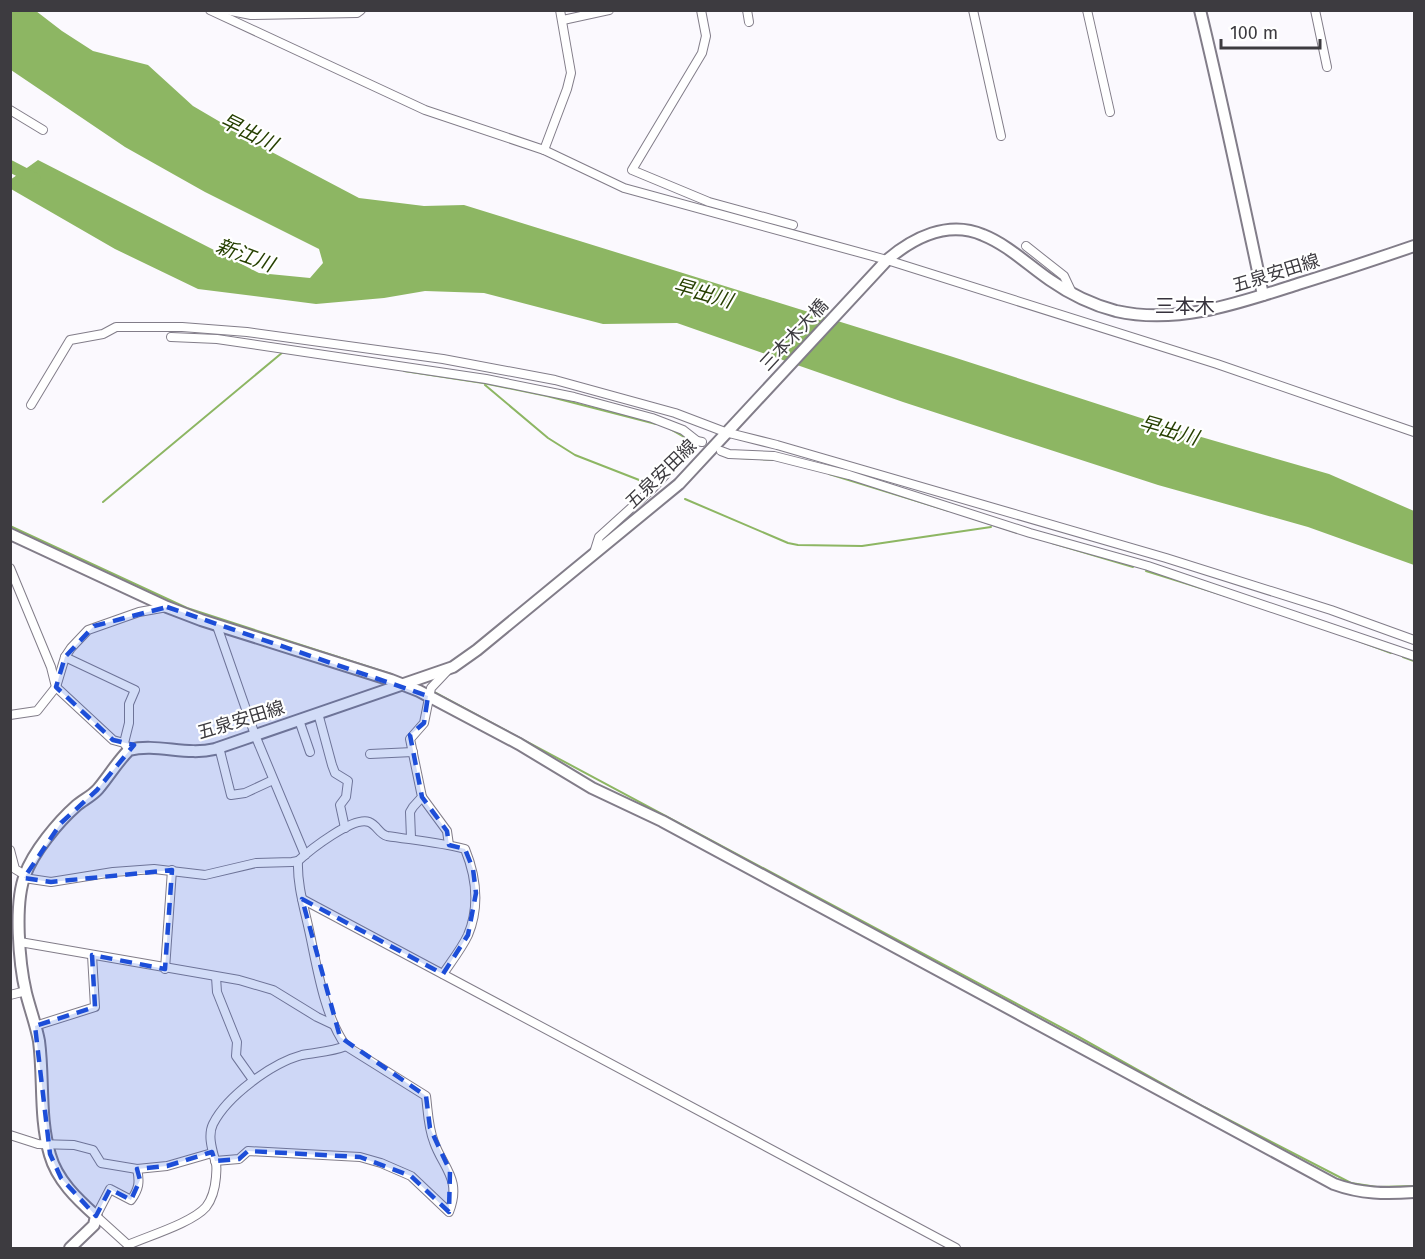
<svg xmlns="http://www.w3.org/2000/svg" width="1425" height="1259" font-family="'Fira Sans','Noto Sans JP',sans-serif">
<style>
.water{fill:#8db663}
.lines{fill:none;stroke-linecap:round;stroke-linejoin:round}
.stream{stroke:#8db663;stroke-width:2}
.river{stroke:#8db663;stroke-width:12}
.street-casing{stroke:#827d89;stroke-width:10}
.secondary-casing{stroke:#827d89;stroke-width:14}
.street{stroke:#fff;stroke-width:8}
.secondary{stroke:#fff;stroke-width:10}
.marked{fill:#1d4ed8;fill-opacity:0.2;stroke:#1d4ed8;stroke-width:4.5;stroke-dasharray:12 8;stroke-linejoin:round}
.labels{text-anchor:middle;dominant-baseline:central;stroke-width:4.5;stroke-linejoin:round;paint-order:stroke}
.street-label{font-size:18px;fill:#3d3b40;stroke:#fff}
.water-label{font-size:20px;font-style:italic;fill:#274002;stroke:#fff}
.neighbourhood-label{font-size:20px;fill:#36323c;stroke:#fff}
</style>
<rect width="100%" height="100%" fill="#fbf9fe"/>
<!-- water -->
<polygon class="water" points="11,11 36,11 62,31 93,51 148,65 193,106 266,149 359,198 424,206 464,205 950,356 1184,432 1329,474 1414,511 1414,565 1308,527 1158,485 903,402 677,323 603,324 484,293 425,291 384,298 316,304 198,289 115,249 11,189 10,180 38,160 259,273 310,278 323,263 319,249 205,192 125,147 11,70"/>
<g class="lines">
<!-- stream -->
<g class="stream">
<polyline points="404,371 483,383 547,396 656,424"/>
<polyline points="485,385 548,438 575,455 652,485"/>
<polyline points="670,429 691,441"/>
<polyline points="739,458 777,460"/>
<polyline points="829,474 949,511"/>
<polyline points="685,499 788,543 798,545 862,546 991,527"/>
<polyline points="103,502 283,352 286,353"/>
<polyline points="969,517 1018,533"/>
<polyline points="10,526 187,608 391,674"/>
<polyline points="1052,543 1133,567"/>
<polyline points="1146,571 1226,596"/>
<polyline points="1356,640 1391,653"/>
<polyline points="1403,657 1414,661"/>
<polyline points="434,692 1079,1037 1204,1107 1351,1183 1377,1187 1414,1186"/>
</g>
<!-- river -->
<polyline class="river" points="10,166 35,179"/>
<!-- street casing -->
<g class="street-casing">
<g id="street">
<polyline points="210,10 425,110 544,150 624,188 887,260 1217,364 1414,432"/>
<polyline points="226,10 251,15 357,13 361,10"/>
<polyline points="701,10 706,36 702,53 632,170 709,202 793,225"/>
<polyline points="747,10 749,22"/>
<polyline points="973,10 1001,136"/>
<polyline points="1087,10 1110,112"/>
<polyline points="1315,10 1327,67"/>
<polyline points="563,20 609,10"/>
<polyline points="10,110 43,130"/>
<polyline points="544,150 567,89 571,73 560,10"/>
<polyline points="1026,246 1064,276 1072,293"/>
<polyline points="171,337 217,339 486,379 574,397 652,418 683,430 697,441 702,442"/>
<polyline points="31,405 70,340 103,334 116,327 182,327 247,332 443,359 555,380 675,413 725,432 777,445 1166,558 1331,610 1414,640"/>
<polyline points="721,451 729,454 774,456 849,475 1030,533 1148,566 1414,656"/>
<polyline points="594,553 599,537 652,489 697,441"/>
<polyline points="10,568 51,667 56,687 113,740 124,743 129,750"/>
<polyline points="217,626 255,735 305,855"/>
<polyline points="65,657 135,690 129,704 129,723 124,743"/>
<polyline points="318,713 332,765 335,773 348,781 346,797 340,805 345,828"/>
<polyline points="10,715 37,711 56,687 65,657 71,648 88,630 139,612 167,607"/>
<polyline points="299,720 310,752"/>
<polyline points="219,747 231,795 245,793 273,780"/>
<polyline points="370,754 413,752"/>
<polyline points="422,797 447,831 449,845"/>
<polyline points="411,838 410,812 413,807 422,797 410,739 424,723 431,688 448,670"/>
<polyline points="10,850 15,869 25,875"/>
<path d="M24,878L51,882L113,872L154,869L205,875L256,863L292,862L298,861C310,850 353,816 369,822C377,825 379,834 387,836C413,840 439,842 465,849C476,876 480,906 468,935C462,948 451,962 443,974"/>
<polyline points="302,899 956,1248"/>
<polyline points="20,942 239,980 273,990 317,1017 334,1025"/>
<polyline points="165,969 172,870"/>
<polyline points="216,977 217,992 237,1042 236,1056 253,1080"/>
<polyline points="10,995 26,991"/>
<polyline points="35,1026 95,1007 92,955"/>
<polyline points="10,1135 38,1144 74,1145 93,1150 101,1163 137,1169 167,1166 212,1153"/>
<path d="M215,1161L239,1159L248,1151L360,1157L381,1163L411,1176L449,1212C462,1179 443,1168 434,1142C428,1127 428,1111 426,1096L346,1046C324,1016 317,966 309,930C304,907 297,884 298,861"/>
<path d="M137,1169C140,1182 139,1189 131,1200L110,1189L96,1216L128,1245C148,1236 192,1223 206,1207C213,1198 215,1189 216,1177C216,1173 217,1168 216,1164C213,1152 207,1136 213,1124C227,1096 272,1063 302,1055C317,1052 331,1052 346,1046"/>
</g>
</g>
<!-- secondary casing -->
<g class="secondary-casing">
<g id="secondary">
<path d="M1200,10C1223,105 1243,200 1263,295"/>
<path d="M10,534L167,607L201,620L391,680L419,691L519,744L592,788L662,821L1334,1184C1361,1194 1386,1194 1414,1192"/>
<path d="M70,1248L94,1225L96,1216C77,1199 57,1180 50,1155C39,1118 44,1079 39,1041C36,1025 30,1009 26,993C19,963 14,903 25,875C33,852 58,822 76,806C83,800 92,796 98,789C109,776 117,762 129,750C157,743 186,756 215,749L453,667L477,650L679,484L887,260C913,238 948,220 983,235C1008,245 1028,265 1050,280C1070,294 1093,305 1116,311C1178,325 1239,303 1298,284C1337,272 1376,259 1414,246"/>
</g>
</g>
<!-- street -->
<use href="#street" class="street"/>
<!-- secondary -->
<use href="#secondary" class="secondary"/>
</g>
<!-- marked area -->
<path class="marked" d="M167,607L428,696L424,723L410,735L422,797L447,831L449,845L465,849L473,869L476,893L468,935L443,974L302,899L340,1037L426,1096L430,1128L450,1171L449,1212L411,1176L360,1157L248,1151L239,1159L215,1161L212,1152L167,1166L137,1169L140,1180L131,1200L110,1189L96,1216L61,1178L50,1154L35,1026L95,1007L92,955L165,969L172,870L51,882L24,878L61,823L97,790L134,745L113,740L56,687L65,657L94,626Z"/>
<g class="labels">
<!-- street labels -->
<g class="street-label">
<text transform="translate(1276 273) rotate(-17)">五泉安田線</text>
<text transform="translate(794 335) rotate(-47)">三本木大橋</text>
<text transform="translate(661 474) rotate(-44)">五泉安田線</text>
<text transform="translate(241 720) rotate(-17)">五泉安田線</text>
</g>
<!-- water labels -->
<g class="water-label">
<text transform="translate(249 132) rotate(26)">早出川</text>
<text transform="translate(245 255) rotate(20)">新江川</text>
<text transform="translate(703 293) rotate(16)">早出川</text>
<text transform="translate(1169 430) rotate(16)">早出川</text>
</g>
<!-- neighbourhood labels -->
<g class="neighbourhood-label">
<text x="1185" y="306">三本木</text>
</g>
</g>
<!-- border -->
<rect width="1425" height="1259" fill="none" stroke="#3d3b40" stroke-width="24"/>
<!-- scale -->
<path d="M1221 39v9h99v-9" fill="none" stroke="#3d3b40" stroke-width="3"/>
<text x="1230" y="39" font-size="18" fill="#3d3b40" stroke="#ffffff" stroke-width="4.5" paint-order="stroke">100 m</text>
</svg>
